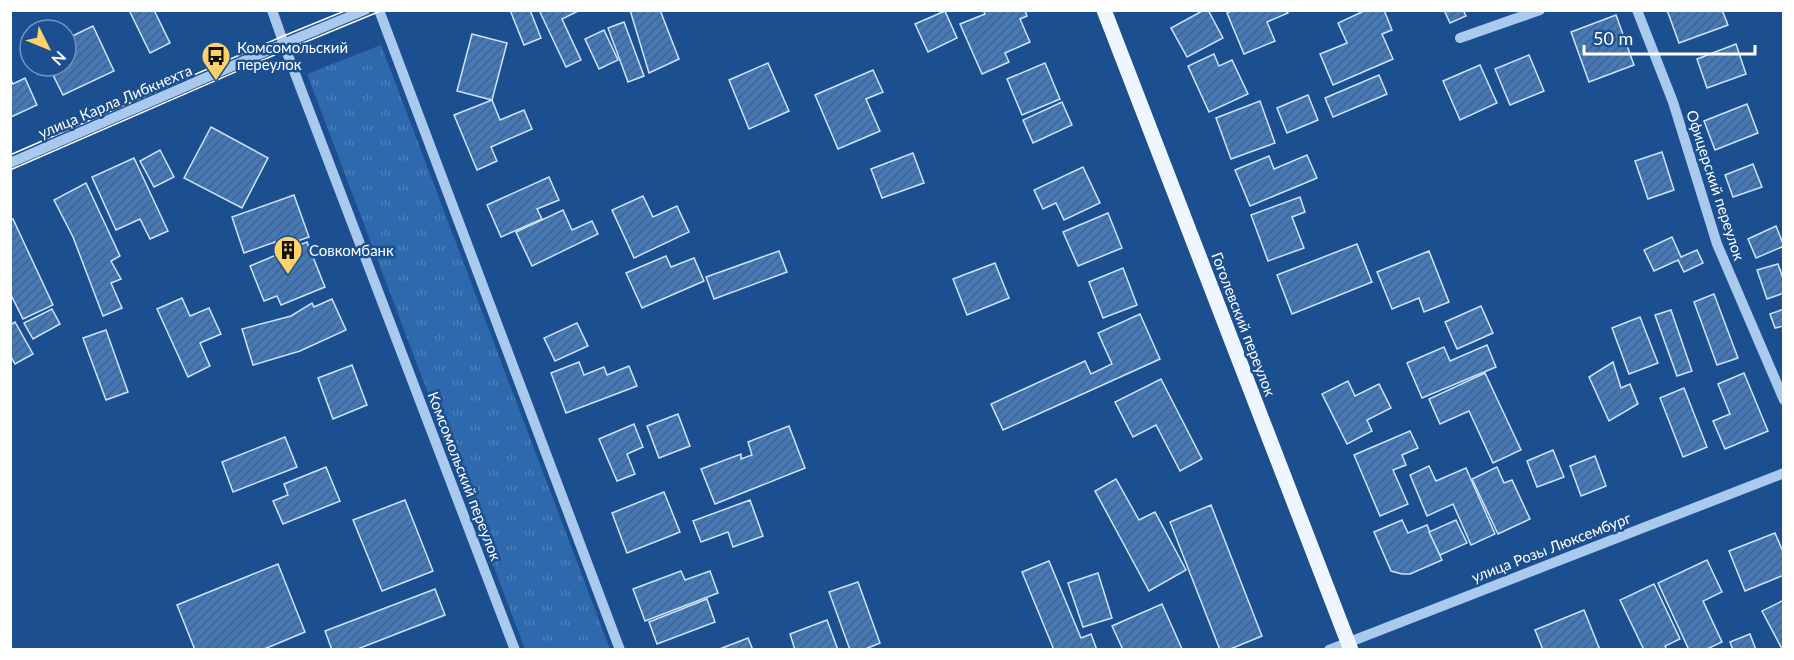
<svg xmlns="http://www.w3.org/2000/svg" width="1794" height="660" font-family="Lato,sans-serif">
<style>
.park{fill:url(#park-tufts)}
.building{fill:url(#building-hatch);stroke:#cfe3fa;stroke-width:1.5}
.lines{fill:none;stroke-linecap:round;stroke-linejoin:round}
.minor{stroke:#a9c9ee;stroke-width:10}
.major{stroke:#f0f6ff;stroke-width:15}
.tram{stroke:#fff;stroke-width:1.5}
.labels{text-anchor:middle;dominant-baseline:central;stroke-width:5;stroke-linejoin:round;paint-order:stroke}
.poi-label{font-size:15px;fill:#fff;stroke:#1b4f8f;text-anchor:start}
.street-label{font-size:15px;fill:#fff;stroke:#1b4f8f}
</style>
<defs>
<pattern id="park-tufts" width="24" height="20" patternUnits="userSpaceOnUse" patternTransform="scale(1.5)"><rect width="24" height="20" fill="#2e69ad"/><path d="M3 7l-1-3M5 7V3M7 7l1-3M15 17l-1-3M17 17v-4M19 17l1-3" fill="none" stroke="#4d80b9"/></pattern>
<pattern id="building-hatch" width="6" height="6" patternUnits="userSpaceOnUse" patternTransform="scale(1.5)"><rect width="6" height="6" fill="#4478b7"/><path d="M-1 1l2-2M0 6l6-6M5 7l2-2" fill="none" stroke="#486282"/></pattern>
</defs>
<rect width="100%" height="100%" fill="#1b4f8f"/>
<!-- park -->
<polygon class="park" points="381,45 610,649 525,649 307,74"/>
<!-- building -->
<g class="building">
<polygon points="129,10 154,10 170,43 150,53"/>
<polygon points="510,10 530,10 541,38 524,45"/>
<polygon points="539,10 580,10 562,19 581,60 566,67"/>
<polygon points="630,10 660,10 679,59 649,73"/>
<polygon points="983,10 1025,10 1027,16 1020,19 1030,42 1005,53 1009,62 982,74 960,24 985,14"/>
<polygon points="1204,10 1208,10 1223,38 1187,57 1171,28"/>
<polygon points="1233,10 1286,10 1288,13 1267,22 1275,41 1244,54 1227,13"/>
<polygon points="1366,10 1384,10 1392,30 1382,34 1393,59 1333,85 1320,54 1347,43 1338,23"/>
<polygon points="1444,10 1463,10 1466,16 1450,23"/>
<polygon points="1667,10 1722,10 1728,25 1679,43"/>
<polygon points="945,11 957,38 928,52 915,24"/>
<polygon points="1616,15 1634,65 1589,82 1571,32"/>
<polygon points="624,22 644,76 628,82 608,28"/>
<polygon points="93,26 114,71 63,95 53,75 66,68 66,39"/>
<polygon points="604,30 618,60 599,69 585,39"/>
<polygon points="472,34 507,43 492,100 457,91"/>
<polygon points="1736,44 1746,74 1707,88 1697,59"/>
<polygon points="1214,54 1219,66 1232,60 1248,94 1209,112 1188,66"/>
<polygon points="1529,55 1544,91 1510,105 1495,69"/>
<polygon points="768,63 789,111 749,129 729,80"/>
<polygon points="1045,63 1060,99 1022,115 1007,79"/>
<polygon points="1480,65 1497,103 1460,120 1443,81"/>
<polygon points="873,70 883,92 866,99 880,131 838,149 815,95"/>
<polygon points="1379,75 1387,94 1333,117 1325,98"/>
<polygon points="10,78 13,84 25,78 37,105 11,117"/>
<polygon points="1308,95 1318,120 1287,133 1277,108"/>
<polygon points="492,100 500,120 524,110 532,129 491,147 497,161 477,170 454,115"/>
<polygon points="1260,101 1275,143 1231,159 1216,118"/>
<polygon points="1062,102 1072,125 1033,143 1023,120"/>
<polygon points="1747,104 1758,133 1715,150 1704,121"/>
<polygon points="211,127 268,158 242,208 184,178"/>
<polygon points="160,150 174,177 154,187 140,161"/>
<polygon points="1662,152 1674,190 1648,199 1635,161"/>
<polygon points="913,153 924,183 882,198 871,169"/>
<polygon points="1307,155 1317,178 1250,206 1235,170 1269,156 1274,169"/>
<polygon points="134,158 168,231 150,239 140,219 116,230 92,177"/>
<polygon points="1753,164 1762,187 1733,197 1725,175"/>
<polygon points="1083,167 1100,203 1064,220 1056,203 1043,209 1034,190"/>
<polygon points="549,177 559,200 537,209 542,219 501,237 487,205"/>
<polygon points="86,183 120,256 111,261 121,279 111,283 122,308 103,316 73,237 54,200"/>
<polygon points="294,195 309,237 277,248 275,242 244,253 232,217"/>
<polygon points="643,196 653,217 677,206 689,232 634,258 612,210"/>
<polygon points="1300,197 1305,212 1292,217 1304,248 1268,261 1251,215"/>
<polygon points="563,210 572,230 592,221 598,234 532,266 516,232"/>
<polygon points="1108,213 1122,248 1078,266 1063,232"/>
<polygon points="13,219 53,305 23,319 10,293 10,220"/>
<polygon points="1776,226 1784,246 1756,258 1748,239"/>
<polygon points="1672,237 1681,257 1697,250 1703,263 1684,272 1678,260 1654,271 1644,250"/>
<polygon points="307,242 325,287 281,305 277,296 264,301 250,266"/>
<polygon points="1357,244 1372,282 1292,314 1277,275"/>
<polygon points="779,251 787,272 714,299 706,277"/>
<polygon points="1429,251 1449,302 1424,312 1419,298 1392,309 1377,272"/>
<polygon points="666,256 671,267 694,258 704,281 642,308 626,273"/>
<polygon points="995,263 1009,298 967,315 953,279"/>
<polygon points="1778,264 1784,281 1784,293 1767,299 1757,270"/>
<polygon points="1123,268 1137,305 1103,318 1089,282"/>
<polygon points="1714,294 1738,358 1717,365 1694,302"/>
<polygon points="182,298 190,316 209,308 221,334 200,343 210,366 188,377 157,309"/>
<polygon points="332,299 346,330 300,351 253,365 242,329 291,316 312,303 314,307"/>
<polygon points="1481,306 1493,333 1457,349 1445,322"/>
<polygon points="52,309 60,324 33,339 24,323"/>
<polygon points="1784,309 1784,326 1775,328 1770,314"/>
<polygon points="1671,310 1692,371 1677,376 1655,315"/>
<polygon points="1140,314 1160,359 1003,430 991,404 1085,361 1091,374 1112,364 1098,333"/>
<polygon points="1640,317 1658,363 1629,374 1612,328"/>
<polygon points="15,322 33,354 15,364 10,355 10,325"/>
<polygon points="577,323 588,346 555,361 544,338"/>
<polygon points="106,330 128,392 106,400 83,338"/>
<polygon points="1487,345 1496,367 1422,398 1407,363 1444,347 1450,361"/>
<polygon points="579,362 584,375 604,367 607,375 629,366 637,386 566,413 551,373"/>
<polygon points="1613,362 1621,388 1630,384 1638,404 1609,421 1589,377"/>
<polygon points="352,365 367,405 333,419 318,378"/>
<polygon points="1485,373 1521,450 1493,463 1469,411 1440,424 1429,399"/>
<polygon points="1744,373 1768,431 1725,449 1713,421 1730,414 1718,384"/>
<polygon points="1161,379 1202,459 1180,471 1156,425 1133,437 1115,402"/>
<polygon points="1348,381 1355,396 1379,384 1391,408 1367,420 1372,431 1347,444 1322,394"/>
<polygon points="1684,388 1707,447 1683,457 1660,398"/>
<polygon points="678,414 690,446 659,458 647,426"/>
<polygon points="634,424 643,447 627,454 635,474 617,481 599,439"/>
<polygon points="789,426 805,468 715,504 701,469 741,454 741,459 752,455 748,442"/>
<polygon points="1410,431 1418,448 1402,455 1406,465 1393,470 1408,504 1380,516 1354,455"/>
<polygon points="285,437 297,467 233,492 222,462"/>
<polygon points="1553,450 1564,477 1537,487 1527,461"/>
<polygon points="1595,456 1606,486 1581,496 1570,466"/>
<polygon points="1429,466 1436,481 1466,468 1495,534 1471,545 1453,504 1427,516 1410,475"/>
<polygon points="326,467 340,501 283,524 273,501 288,495 284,484"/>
<polygon points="1497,467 1504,483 1512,480 1530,519 1498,534 1472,479"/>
<polygon points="1116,479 1139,520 1155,512 1186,570 1149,591 1095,491"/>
<polygon points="664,492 680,532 627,553 612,513"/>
<polygon points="405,500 433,571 382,591 353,520"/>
<polygon points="750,500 763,536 733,547 728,532 701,542 693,521"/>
<polygon points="1211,505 1262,636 1228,650 1220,650 1170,522"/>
<polygon points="1402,520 1408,533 1427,525 1442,560 1410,574 1402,574 1391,571 1374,532"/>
<polygon points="1456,520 1467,543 1440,555 1429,532"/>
<polygon points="1775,533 1784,554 1784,575 1745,591 1729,551"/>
<polygon points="1707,560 1722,592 1703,601 1722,642 1705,650 1689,650 1658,583"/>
<polygon points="1049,561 1081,638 1091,634 1097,650 1054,650 1022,572"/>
<polygon points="278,564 305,632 262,650 195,650 177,605"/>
<polygon points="681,571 685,580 710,571 718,593 645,621 633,589"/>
<polygon points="1098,573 1112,618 1083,627 1068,583"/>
<polygon points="858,582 880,643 863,650 850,650 829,592"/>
<polygon points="1654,584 1680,639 1665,646 1667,650 1644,650 1620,600"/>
<polygon points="435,589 445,615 355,650 332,650 325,631"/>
<polygon points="707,599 715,622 657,644 649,622"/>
<polygon points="1784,600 1784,646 1781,647 1762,611"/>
<polygon points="1162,604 1182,649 1123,650 1112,626"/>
<polygon points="1584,610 1600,650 1543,650 1535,630"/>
<polygon points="827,620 838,650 795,650 790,634"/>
<polygon points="1750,634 1756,650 1733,650 1730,642"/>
<polygon points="748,638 753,650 717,650"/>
</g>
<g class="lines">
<!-- minor -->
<g class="minor">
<polyline points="272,10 286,50 515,650"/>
<polyline points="379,10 620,650"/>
<polyline points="1637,10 1673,102 1717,244 1784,400"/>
<polyline points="1460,38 1540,10"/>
<polyline points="10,163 283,44 365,10"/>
<polyline points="1329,650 1784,473"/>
</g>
<!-- major -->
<polyline class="major" points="1104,10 1351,650"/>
<!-- tram -->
<g class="tram">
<polyline points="10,155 281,37 347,10"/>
<polyline points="10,170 286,50 383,10"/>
</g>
</g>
<!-- icons -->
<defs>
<g id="bus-pin" transform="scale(1.5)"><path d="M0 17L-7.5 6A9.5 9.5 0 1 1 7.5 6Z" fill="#ffd166" stroke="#1b4f8f"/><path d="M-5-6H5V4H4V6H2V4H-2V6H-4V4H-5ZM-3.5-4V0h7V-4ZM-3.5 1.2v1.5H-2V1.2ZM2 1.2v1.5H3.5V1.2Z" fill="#111"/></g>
<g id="building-pin" transform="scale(1.5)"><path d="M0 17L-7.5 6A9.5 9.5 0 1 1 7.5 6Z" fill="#ffd166" stroke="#1b4f8f"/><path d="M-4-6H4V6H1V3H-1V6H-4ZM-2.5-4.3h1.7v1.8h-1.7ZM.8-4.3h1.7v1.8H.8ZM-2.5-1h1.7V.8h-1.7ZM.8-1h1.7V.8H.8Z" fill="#111"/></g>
</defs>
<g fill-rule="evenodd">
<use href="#bus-pin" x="216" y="56"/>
<use href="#building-pin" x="288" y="250"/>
</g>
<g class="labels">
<!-- poi labels -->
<g class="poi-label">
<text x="237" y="47">Комсомольский<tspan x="237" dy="17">переулок</tspan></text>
<text x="309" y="250">Совкомбанк</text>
</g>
<!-- street labels -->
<g class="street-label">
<text transform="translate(115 101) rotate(-23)">улица Карла Либкнехта</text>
<text transform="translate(1716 185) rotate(72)">Офицерский переулок</text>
<text transform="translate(1244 324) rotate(69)">Гоголевский переулок</text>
<text transform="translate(465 476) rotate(69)">Комсомольский переулок</text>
<text transform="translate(1551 547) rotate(-21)">улица Розы Люксембург</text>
</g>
</g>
<!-- border -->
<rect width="1794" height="660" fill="none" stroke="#ffffff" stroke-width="24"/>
<!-- north arrow -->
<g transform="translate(48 48) rotate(133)"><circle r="28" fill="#1b4f8f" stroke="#7695bc" stroke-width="1.5"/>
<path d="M0-4.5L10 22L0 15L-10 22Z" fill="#ffd166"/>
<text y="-9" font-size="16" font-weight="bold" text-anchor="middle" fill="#ffffff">N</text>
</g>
<!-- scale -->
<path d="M1584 45v9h171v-9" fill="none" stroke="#ffffff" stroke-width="3"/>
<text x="1593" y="45" font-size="18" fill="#ffffff" stroke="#1b4f8f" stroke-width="4.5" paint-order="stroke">50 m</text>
</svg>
